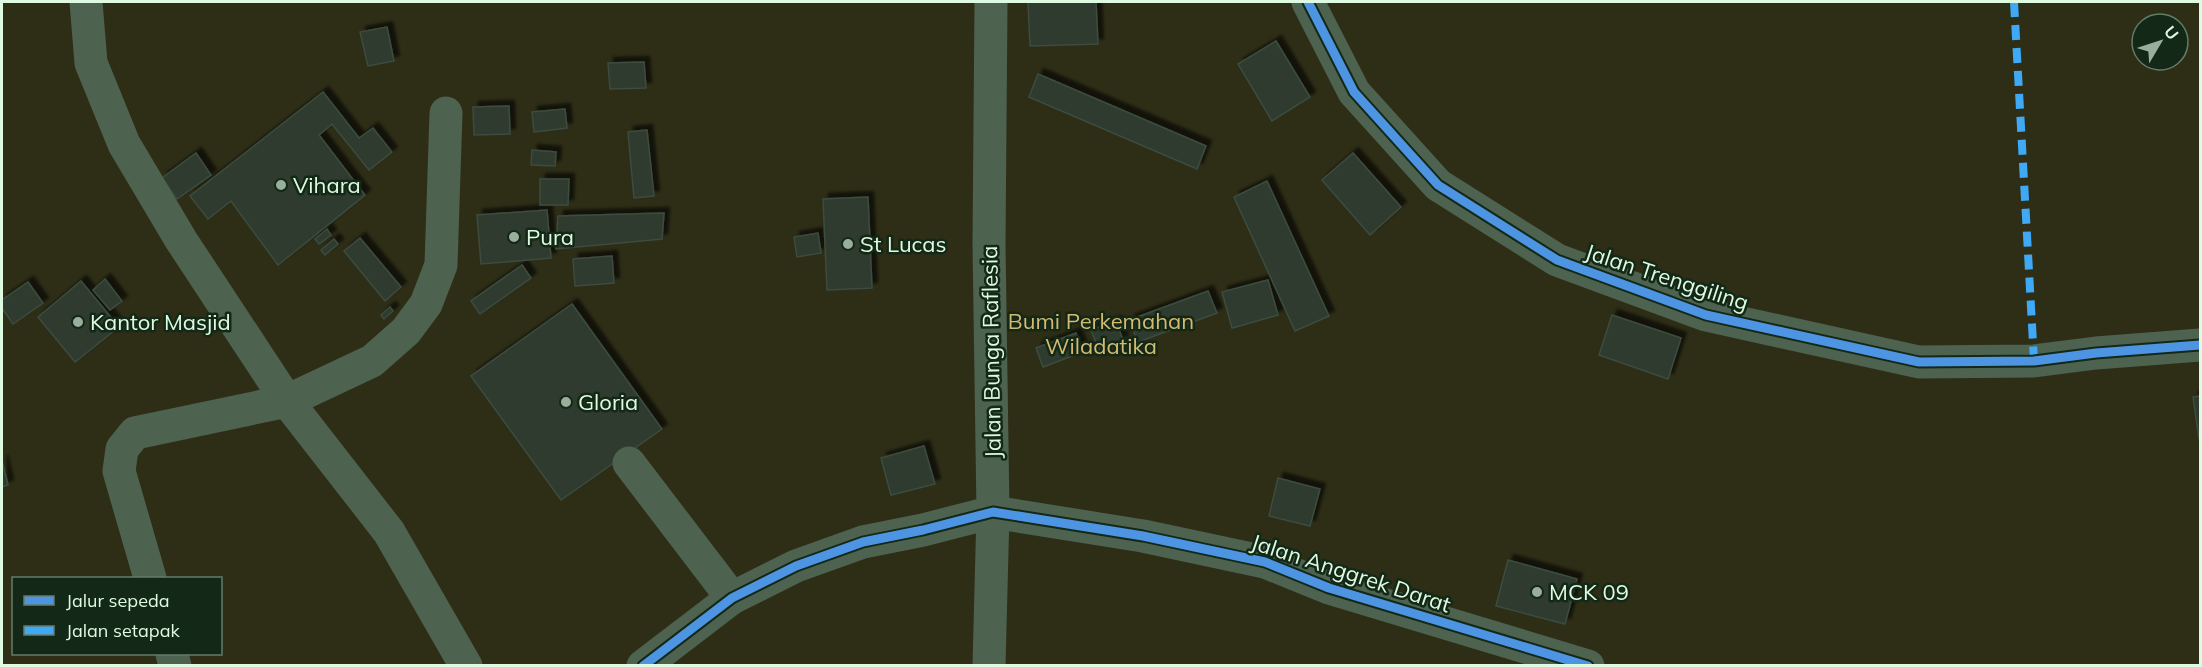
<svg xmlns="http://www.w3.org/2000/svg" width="2202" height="667" font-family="Mulish,sans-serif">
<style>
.green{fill:#2e2e17;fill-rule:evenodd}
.building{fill:#2d3a2f;stroke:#3c4c3f;stroke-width:1.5;filter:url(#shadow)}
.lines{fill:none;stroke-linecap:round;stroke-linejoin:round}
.minor{stroke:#4e6250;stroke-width:33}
.quiet{stroke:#3fa9f5;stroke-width:8;stroke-dasharray:15 8;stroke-linecap:butt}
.cycleway-casing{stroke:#132817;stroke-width:13}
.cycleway{stroke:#4d94e3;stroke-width:9}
.poi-dot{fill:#99af9b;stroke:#132817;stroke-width:2}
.labels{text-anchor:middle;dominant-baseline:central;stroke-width:5;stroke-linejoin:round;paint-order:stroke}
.poi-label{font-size:22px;fill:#defbe1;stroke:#132817;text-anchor:start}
.street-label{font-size:22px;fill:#defbe1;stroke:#132817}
.park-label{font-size:22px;fill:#d4ba71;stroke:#132817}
</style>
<defs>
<filter id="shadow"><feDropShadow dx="5.5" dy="-5.5" stdDeviation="1.5" flood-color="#0009"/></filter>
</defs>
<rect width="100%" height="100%" fill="#18231a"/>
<!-- green -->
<path class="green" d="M2,2H2200V665H2ZM2142,24H2178V60H2142ZM14,578H220V654H14Z"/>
<!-- building -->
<g class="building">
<polygon points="1028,2 1096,2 1098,44 1030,46"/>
<polygon points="387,27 394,61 368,66 360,32"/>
<polygon points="1276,41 1310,97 1272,121 1238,64"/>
<polygon points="644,62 646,88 610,89 608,63"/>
<polygon points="1038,74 1206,146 1197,169 1029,97"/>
<polygon points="323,92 359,138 373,128 392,152 369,170 332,124 319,135 365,195 278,265 231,201 208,219 190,196"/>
<polygon points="509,106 510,134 474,135 473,107"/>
<polygon points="565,109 567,128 534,132 532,112"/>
<polygon points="647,130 654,196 634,198 628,132"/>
<polygon points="532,150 556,152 555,166 531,165"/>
<polygon points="196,153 211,175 177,199 162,178"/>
<polygon points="1353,153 1401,207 1370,235 1322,180"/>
<polygon points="540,179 569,179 568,205 540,205"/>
<polygon points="1267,181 1329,316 1295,331 1234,197"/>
<polygon points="868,197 872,288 827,290 823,199"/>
<polygon points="547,210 551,258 481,264 477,215"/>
<polygon points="664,213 662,239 556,249 558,216"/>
<polygon points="327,229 331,235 319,244 315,239"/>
<polygon points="818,233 821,253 797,257 794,237"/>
<polygon points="360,238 401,287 385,301 344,251"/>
<polygon points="334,239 338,244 325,255 321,250"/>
<polygon points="612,256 614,283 575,286 573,259"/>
<polygon points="522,265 531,278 480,314 471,301"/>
<polygon points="105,279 122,301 110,310 93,290"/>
<polygon points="1268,280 1278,315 1232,328 1222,292"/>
<polygon points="81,281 119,327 75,362 38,317"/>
<polygon points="28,282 43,303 13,324 2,308 2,300"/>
<polygon points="1208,291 1217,313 1138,342 1129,320"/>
<polygon points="572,304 662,429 561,500 471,376"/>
<polygon points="390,307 393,311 384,319 381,315"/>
<polygon points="1612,315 1681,338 1668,379 1599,355"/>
<polygon points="1116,321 1123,340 1099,350 1091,330"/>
<polygon points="1076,333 1083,352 1043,367 1036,348"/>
<polygon points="2200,396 2200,439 2199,439 2193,397"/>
<polygon points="924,446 935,484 891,495 881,458"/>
<polygon points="2,460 8,485 2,487"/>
<polygon points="1278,478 1320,489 1310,526 1269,516"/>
<polygon points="1508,560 1577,579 1565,624 1496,606"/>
</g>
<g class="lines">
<!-- minor -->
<g class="minor">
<polyline points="86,2 91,63 124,144 181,240 287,401 389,532 466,666"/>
<polyline points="1308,2 1354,92 1438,185 1557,260 1706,315 1919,362 2034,361 2096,353 2200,345"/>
<polyline points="629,463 732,598"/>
<polyline points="150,578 119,471 122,449 135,433 287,401 372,361 406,331 426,304 441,265 446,113"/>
<polyline points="172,654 175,666"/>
<polyline points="643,666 732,598 796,566 863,542 923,530 993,512 1143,536 1265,562 1329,588 1588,666"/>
<polyline points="989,666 993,512 989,244 991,2"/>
</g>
<!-- quiet -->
<polyline class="quiet" points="2014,2 2034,361"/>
<!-- cycleway casing -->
<g class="cycleway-casing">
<g id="cycleway">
<polyline points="1308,2 1354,92 1438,185 1557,260 1706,315 1919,362 2034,361 2096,353 2200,345"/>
<polyline points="643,666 732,598 796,566 863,542 923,530 993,512 1143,536 1265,562 1329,588 1588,666"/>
</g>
</g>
<!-- cycleway -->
<use href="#cycleway" class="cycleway"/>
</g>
<!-- markers -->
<g class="poi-dot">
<circle cx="281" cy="185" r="6"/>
<circle cx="514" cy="237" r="6"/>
<circle cx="848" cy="244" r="6"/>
<circle cx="78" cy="322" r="6"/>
<circle cx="566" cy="402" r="6"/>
<circle cx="1537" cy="592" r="6"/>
</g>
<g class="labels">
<!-- poi labels -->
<g class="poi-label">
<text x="293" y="185">Vihara</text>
<text x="526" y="237">Pura</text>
<text x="860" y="244">St Lucas</text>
<text x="90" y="322">Kantor Masjid</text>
<text x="578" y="402">Gloria</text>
<text x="1549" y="592">MCK 09</text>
</g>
<!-- street labels -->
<g class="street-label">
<text transform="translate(1667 277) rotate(18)">Jalan Trenggiling</text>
<text transform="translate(991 352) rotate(-91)">Jalan Bunga Raflesia</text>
<text transform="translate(1351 573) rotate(18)">Jalan Anggrek Darat</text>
</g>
<!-- park labels -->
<g class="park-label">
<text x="1101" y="321">Bumi Perkemahan<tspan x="1101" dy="25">Wiladatika</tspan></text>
</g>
</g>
<!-- border -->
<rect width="2202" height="667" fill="none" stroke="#defbe1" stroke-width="6"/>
<!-- legend -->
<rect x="12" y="577" width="210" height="78" fill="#132817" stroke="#647c68" stroke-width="1.5"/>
<rect x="24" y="596" width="30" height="9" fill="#4d94e3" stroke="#647c68" stroke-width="1.5"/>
<text x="66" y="607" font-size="18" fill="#defbe1">Jalur sepeda</text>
<rect x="24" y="626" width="30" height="9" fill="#3fa9f5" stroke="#647c68" stroke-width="1.5"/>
<text x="66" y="637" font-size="18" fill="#defbe1">Jalan setapak</text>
<!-- north arrow -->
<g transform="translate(2160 42) rotate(51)"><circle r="28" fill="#132817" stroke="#647c68" stroke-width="1.5"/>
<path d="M0-4.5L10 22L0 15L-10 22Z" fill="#99af9b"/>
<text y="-9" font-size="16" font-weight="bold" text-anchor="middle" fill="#defbe1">U</text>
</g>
</svg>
